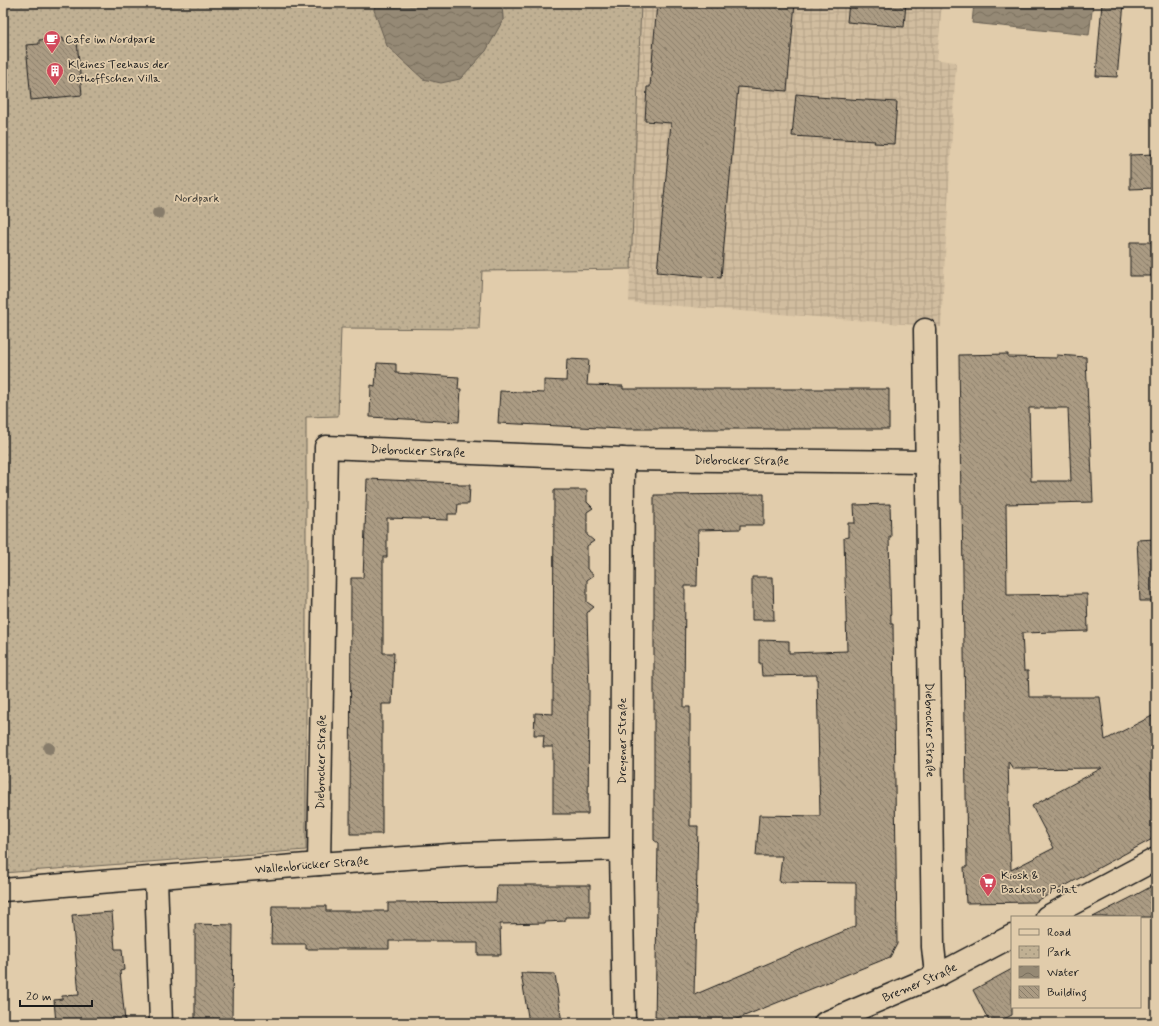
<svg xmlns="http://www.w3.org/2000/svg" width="1159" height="1026" font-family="Mynerve,sans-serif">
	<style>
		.industrial { fill: url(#industrial-grid) }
		.park { fill: url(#park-dots); stroke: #6e6658 }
		.water { fill: url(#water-waves); stroke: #655d51 }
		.building { fill: url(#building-back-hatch); stroke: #1c1c1c; fill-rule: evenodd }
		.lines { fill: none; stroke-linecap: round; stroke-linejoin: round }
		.street-casing { stroke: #1c1c1c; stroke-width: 25 }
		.street { stroke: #e1ccab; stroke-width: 22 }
		.tree { fill: #877c6a }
		.labels { text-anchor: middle; stroke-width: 3.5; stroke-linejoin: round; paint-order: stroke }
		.poi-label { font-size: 12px; fill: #1c1c1c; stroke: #e1ccab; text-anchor: start }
		.park-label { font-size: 12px; fill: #3d3a34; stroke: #e1ccab }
		.street-label { font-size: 12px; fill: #1c1c1c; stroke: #e1ccab }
	</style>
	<defs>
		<pattern id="industrial-grid" width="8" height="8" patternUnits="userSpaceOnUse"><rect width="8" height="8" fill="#d1bd9f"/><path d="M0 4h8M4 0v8" fill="none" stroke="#b3a288"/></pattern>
		<pattern id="park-dots" width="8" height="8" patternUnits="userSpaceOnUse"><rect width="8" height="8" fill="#c0b093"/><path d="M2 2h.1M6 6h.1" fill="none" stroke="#a4977e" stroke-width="1.8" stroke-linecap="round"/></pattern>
		<pattern id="water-waves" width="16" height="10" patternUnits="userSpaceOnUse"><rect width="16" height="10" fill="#958974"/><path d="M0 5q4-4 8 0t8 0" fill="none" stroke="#796f5e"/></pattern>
		<pattern id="building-back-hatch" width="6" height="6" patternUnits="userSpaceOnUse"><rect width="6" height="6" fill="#ab9b83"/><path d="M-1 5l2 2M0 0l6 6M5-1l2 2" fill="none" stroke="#8a7e6a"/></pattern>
	</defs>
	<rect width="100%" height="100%" fill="#e1ccab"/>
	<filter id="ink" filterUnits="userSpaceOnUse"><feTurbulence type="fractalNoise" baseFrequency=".025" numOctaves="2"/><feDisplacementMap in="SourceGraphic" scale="8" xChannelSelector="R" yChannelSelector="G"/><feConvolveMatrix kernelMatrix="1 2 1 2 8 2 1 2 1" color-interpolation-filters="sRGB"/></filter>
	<g filter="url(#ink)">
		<!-- industrial -->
		<path class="industrial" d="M641,3h301l-5,57 19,2 -15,265 -312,-25z"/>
		<!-- park -->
		<path class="park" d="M3,3h373l-2,7 129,10 -1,-17h139l-10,266 -149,2 -3,58 -138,-1 -3,88 -32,1v433l-303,23z"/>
		<!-- water -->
		<path class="water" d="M376,3h126l1,17 -17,31 -26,28 -19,4 -18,-4 -36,-33 -13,-36z
			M974,3h119l-4,32 -117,-12z"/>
		<!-- building -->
		<path class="building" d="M657,3h138l-8,88 -49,-4 -17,191 -64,-6 14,-149 -26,-2 2,-34h3z
			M849,3h57l-2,24 -57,-5z
			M1102,3h22l-7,74 -21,-1z
			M63,38l1,4 13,-1 5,54 -51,5 -5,-55 13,-1v-4z
			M796,94l22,2 -1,1 80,5 -3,42 -20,-1 1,-2 -83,-5z
			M1156,154v34l-26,1v-34z
			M1130,242h26v34h-26z
			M1008,354v3l49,1v-3l29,2 2,51h1l4,94 -87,2 1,91 80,-1 1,37 -66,2 2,38h4l1,26h71l5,43 51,-26v123l-121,65 -69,1 -2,-36h3l-5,-364 -1,1 -2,-149zM1029,408h39l3,73h-40zM1008,761l5,8 89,-1 -70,38 22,42 -43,22z
			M567,359l22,1 -2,25 36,1v3h266v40h-268l-123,-6 2,-32 44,2v-13l22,1z
			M377,363l19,1v9l63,4 -1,12h3l-2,33 -89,-5 1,-32 4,1z
			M367,479l91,4v2h12l-1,19h-11l-1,10h-9v6l-61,-2v39h-4v96h11l-2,51h-10v130h-32l1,-256h12z
			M554,490h33v12l6,6 -6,4v23l7,6 -7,5v23l7,6 -7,5v22l7,5 -7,6 2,78 -1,123h-35v-67h-10l1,-12h-10l1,-22 18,1z
			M764,494v31h-23v4l-43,1 -1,56h-12l-1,121h6v119h8l-4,169 162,-69v-43l-77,-1 3,-26h-26l3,-41 61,1 -3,-141 -55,1 -1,-13h-2v-23l30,1v12l58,-2 -3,-113 4,-1v-14h7l-1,-18 36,-1 1,33h-2l2,87h2l4,320 -7,13 -163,66h-72l3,-180 -4,-3v-345z
			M1156,539v62h-16l-3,-61z
			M752,577h21l1,43h-22z
			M1156,884v33h-63l39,-20z
			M497,885h93v32h-25v4l-20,1v1l-45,1 1,31h-23v-12h-26v-2h-63v8h-83v-5h-35l1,-38h54v5h62v-8l108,-1z
			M112,912l3,37h7l2,21 -4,1 5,50 -69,2 -2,-23 8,-1v-3l17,-1 -7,-80z
			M195,924l38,1 -1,94h-37z
			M1012,969v46l-16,8h-6l-17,-33z
			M521,973l34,1 7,49h-33z"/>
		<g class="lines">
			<defs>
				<g id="street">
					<path id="s1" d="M925,330l8,617 2,18 5,9"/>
					<path d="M623,459l-2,390 3,174"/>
					<path id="s2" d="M319,864l7,-417 297,12 304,3"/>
					<path d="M156,878l5,145"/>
					<path id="s3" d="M3,890l316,-26 145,-10 157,-5"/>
					<path d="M1047,917l109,-58"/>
					<path id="s4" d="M825,1023l115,-49 72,-38"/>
				</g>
			</defs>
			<!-- street casing -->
			<use href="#street" class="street-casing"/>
			<!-- street -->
			<use href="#street" class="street"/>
		</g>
		<!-- trees -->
		<g class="tree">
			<circle cx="158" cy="213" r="6"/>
			<circle cx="49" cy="748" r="6"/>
		</g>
	</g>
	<!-- icons -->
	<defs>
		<symbol id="cafe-pin" viewBox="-11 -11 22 30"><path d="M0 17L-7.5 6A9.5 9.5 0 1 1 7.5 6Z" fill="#d1495b" stroke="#e1ccab"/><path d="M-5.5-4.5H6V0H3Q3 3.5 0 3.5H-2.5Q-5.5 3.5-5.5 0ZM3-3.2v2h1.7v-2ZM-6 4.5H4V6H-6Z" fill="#fff"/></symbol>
		<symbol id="building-pin" viewBox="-11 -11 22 30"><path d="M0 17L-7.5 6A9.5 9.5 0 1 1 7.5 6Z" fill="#d1495b" stroke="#e1ccab"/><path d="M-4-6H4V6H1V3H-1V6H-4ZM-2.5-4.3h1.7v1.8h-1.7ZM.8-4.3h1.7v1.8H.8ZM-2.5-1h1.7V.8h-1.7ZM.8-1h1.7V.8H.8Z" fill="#fff"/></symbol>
		<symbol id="supermarket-pin" viewBox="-11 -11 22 30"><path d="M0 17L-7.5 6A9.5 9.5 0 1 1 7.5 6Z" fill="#d1495b" stroke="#e1ccab"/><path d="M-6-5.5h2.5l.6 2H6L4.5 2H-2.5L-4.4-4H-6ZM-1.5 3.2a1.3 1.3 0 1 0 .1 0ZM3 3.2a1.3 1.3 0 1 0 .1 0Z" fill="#fff"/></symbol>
	</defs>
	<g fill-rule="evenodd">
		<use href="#cafe-pin" x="42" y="29" width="20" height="27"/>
		<use href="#building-pin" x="45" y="61" width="20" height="27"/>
		<use href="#supermarket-pin" x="978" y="872" width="20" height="27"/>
	</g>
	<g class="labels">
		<!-- poi labels -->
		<g class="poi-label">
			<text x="65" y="43">Cafe im Nordpark</text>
			<text x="68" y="68">Kleines Teehaus der<tspan x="68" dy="14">Osthoffschen Villa</tspan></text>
			<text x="1001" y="879">Kiosk &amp;<tspan x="1001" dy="14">Backshop Polat</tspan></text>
		</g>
		<!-- park labels -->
		<g class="park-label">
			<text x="197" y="202">Nordpark</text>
		</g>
		<!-- street labels -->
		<g class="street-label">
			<text dy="4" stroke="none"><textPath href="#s2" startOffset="509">Diebrocker Straße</textPath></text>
			<text dy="4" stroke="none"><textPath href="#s2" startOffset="833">Diebrocker Straße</textPath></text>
			<text dy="4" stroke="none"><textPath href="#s1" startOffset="400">Diebrocker Straße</textPath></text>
			<text transform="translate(622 741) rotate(-90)" y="4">Dreyener Straße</text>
			<text dy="4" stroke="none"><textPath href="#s2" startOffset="102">Diebrocker Straße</textPath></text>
			<text dy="4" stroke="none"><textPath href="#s3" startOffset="310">Wallenbrücker Straße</textPath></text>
			<text dy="4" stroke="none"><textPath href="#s4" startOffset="103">Bremer Straße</textPath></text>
		</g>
	</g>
	<!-- margin -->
	<rect width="1159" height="1026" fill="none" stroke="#e1ccab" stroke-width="16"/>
	<rect x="8" y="8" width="1143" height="1010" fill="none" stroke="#1c1c1c" stroke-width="1.5" filter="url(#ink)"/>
	<!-- legend -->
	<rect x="1011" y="916" width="130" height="92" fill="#e1ccab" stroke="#928672"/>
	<rect x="1019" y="929" width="20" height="6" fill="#e1ccab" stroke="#928672"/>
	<text x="1047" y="936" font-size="12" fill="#1c1c1c">Road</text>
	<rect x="1019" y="946" width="20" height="12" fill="url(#park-dots)" stroke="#928672"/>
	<text x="1047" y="956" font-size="12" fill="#1c1c1c">Park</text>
	<rect x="1019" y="966" width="20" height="12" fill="url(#water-waves)" stroke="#928672"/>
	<text x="1047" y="976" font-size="12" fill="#1c1c1c">Water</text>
	<rect x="1019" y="986" width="20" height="12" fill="url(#building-back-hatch)" stroke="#928672"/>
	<text x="1047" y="996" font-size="12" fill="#1c1c1c">Building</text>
	<!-- scale -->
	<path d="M20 1000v6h72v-6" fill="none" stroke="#1c1c1c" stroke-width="2"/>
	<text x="26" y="1000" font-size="12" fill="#1c1c1c" stroke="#e1ccab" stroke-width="3" paint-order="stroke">20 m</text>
</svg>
